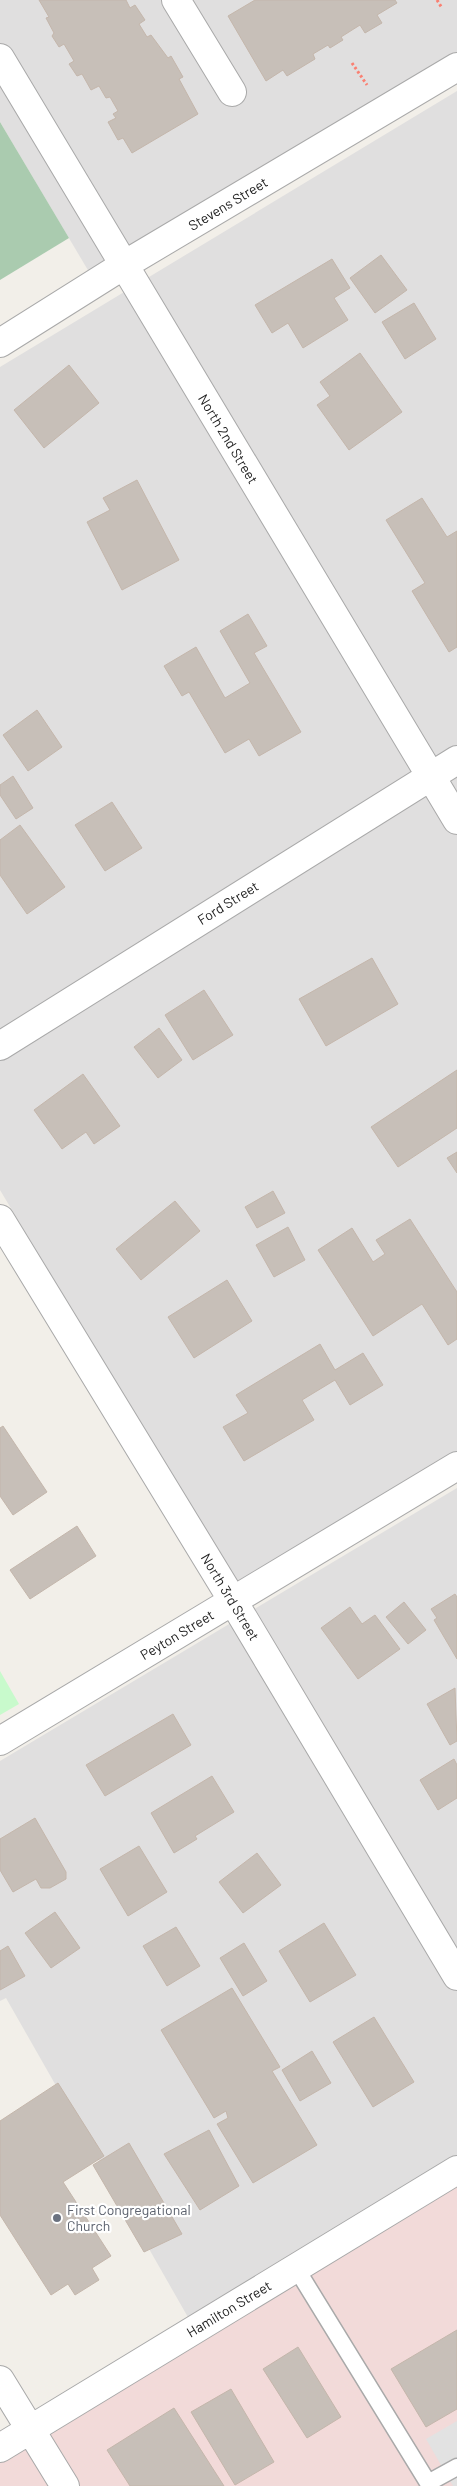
<svg xmlns="http://www.w3.org/2000/svg" width="457" height="2486" font-family="Barlow,sans-serif">
	<style>
		.residential { fill: #e0dfdf }
		.commercial { fill: #f2dad9 }
		.cemetery { fill: #aacbaf }
		.park { fill: #c8facc }
		.parking { fill: #e2e2e2 }
		.building { fill: #c7bfb8; stroke: #c4b6ab }
		.lines { fill: none; stroke-linecap: round; stroke-linejoin: round }
		.service-casing { stroke: #a9a9a9; stroke-width: 19 }
		.minor-casing { stroke: #a9a9a9; stroke-width: 30 }
		.path { stroke: #fa8072; stroke-width: 3; stroke-dasharray: 2.5 2.5; stroke-linecap: butt }
		.service { stroke: #fff; stroke-width: 16 }
		.minor { stroke: #fff; stroke-width: 28 }
		.worship-dot { fill: #6b7280; stroke: #fff; stroke-width: 2 }
		.labels { text-anchor: middle; stroke-width: 4.5; stroke-linejoin: round; paint-order: stroke }
		.street-label { font-size: 14px; fill: #222; stroke: #fff }
		.worship-label { font-size: 14px; fill: #5b616d; stroke: #fff; text-anchor: start }
	</style>
	<rect width="100%" height="100%" fill="#f2efe9"/>
	<!-- residential -->
	<path class="residential" d="M0,0h457v63l-362,219 -95,-160z
		M457,91v1369l-217,131 -240,-401v-823z
		M457,1488v669l-268,162 -183,-321 -6,3v-240z"/>
	<!-- commercial -->
	<path class="commercial" d="M457,2184v302h-457v-31z"/>
	<!-- cemetery -->
	<path class="cemetery" d="M0,122l69,116 -69,42z"/>
	<!-- park -->
	<path class="park" d="M0,1671l19,33 -19,11z"/>
	<!-- parking -->
	<path class="parking" d="M457,2421v65h-4l-27,-47z"/>
	<!-- building -->
	<path class="building" d="M39,0h87l4,8 5,-3 10,15 -6,4 8,13 4,-2 17,23 3,-2 12,21 -4,2 19,35 -66,39 -9,-15 -5,2 -10,-18 8,-4 -3,-4 5,-3 -8,-14 -4,1 -7,-12 -8,4 -9,-16 -5,2 -8,-12 5,-3 -10,-17 -5,3 -7,-11 2,-3 -8,-15 3,-1z
		M255,0h140l2,3 -20,12 5,8 -12,7 -5,3 -5,-8 -19,12 2,3 -13,8 -2,-3 -15,9 2,5 -28,17 -4,-6 -17,11 -38,-65z
		M381,255l26,35 -32,23 -25,-35z
		M332,259l18,29 -16,10 14,22 -45,28 -15,-25 -16,10 -17,-28z
		M414,303l22,36 -31,20 -23,-37z
		M360,353l42,59 -53,38 -32,-45 13,-9 -10,-14z
		M69,365l30,38 -55,45 -30,-38z
		M137,480l42,80 -57,30 -35,-68 23,-12 -7,-12z
		M422,498l25,39 10,-6v116l-8,5 -37,-61 13,-8 -39,-63z
		M248,614l19,32 -13,7 47,79 -42,24 -10,-17 -24,14 -36,-61 -7,4 -18,-30 32,-19 29,51 25,-15 -30,-52z
		M37,710l25,37 -34,24 -25,-36z
		M13,776l20,32 -17,11 -16,-24v-10z
		M112,802l30,46 -37,23 -30,-46z
		M20,825l45,62 -38,27 -27,-39v-35z
		M372,958l26,46 -72,42 -27,-47z
		M204,990l29,45 -40,25 -28,-45z
		M159,1028l23,32 -24,18 -24,-31z
		M457,1070v58l-59,39 -27,-40z
		M83,1074l37,52 -26,18 -8,-12 -24,17 -28,-39z
		M457,1152v21l-10,-15z
		M273,1191l12,22 -28,15 -12,-21z
		M175,1201l25,30 -59,49 -25,-31z
		M410,1219l47,73v47l-9,6 -26,-41 -49,32 -55,-86 34,-22 21,34 12,-8 -9,-14z
		M288,1227l17,33 -31,17 -18,-32z
		M227,1280l25,41 -58,37 -26,-41z
		M320,1344l15,26 28,-17 20,32 -33,20 -15,-25 -33,20 12,20 -70,41 -21,-34 25,-14 -12,-18z
		M3,1426l44,66 -34,23 -13,-19v-68z
		M77,1526l19,30 -66,43 -20,-29z
		M455,1594l2,3v62l-23,-39 3,-2 -6,-9z
		M404,1602l22,28 -18,14 -22,-27z
		M350,1607l12,17 13,-9 25,34 -42,30 -37,-51z
		M455,1688l2,53 -7,4 -23,-41z
		M173,1714l18,31 -86,51 -19,-31z
		M454,1759l3,6v33l-19,12 -18,-30z
		M212,1776l22,36 -39,24 2,3 -23,14 -23,-40z
		M35,1818l31,54v7l-16,9h-9l-5,-9 -23,13 -13,-22v-31z
		M139,1846l28,46 -39,24 -28,-47z
		M257,1853l24,32 -38,28 -24,-31z
		M55,1912l25,36 -29,20 -26,-35z
		M324,1923l32,52 -46,27 -31,-51z
		M176,1927l24,39 -33,20 -24,-40z
		M244,1943l23,38 -24,15 -23,-38z
		M8,1946l17,30 -25,14v-39z
		M232,1988l48,79 -8,4 45,74 -64,38 -36,-59 11,-6 -2,-7 -12,7 -53,-88z
		M374,2017l40,65 -41,25 -40,-65z
		M312,2051l19,32 -31,18 -18,-31z
		M58,2083l46,73 -41,26 48,74 -19,12 7,12 -24,15 -7,-11 -17,11 -51,-80v-94z
		M209,2130l30,56 -39,24 -36,-56z
		M129,2143l53,91 -38,18 -51,-87z
		M457,2330v79l-31,18 -35,-58z
		M298,2347l43,70 -34,21 -44,-69z
		M231,2389l43,73 -39,23 -44,-73z
		M174,2408l50,78h-94l-23,-36z"/>
	<g class="lines">
		<defs>
			<path id="service" d="M296,2268l134,218
				M428,2483l29,-16"/>
			<path id="minor" d="M176,0l56,92
				M0,58l457,762
				M0,343l124,-78 333,-198
				M0,1046l457,-286
				M0,1219l233,382 224,375
				M0,1741l457,-275
				M0,2380l65,106
				M0,2448l457,-278"/>
		</defs>
		<!-- service casing -->
		<use href="#service" class="service-casing"/>
		<!-- minor casing -->
		<use href="#minor" class="minor-casing"/>
		<!-- path -->
		<path class="path" d="M437,0l5,8
			M352,63l15,22"/>
		<!-- service -->
		<use href="#service" class="service"/>
		<!-- minor -->
		<use href="#minor" class="minor"/>
	</g>
	<!-- markers -->
	<circle class="worship-dot" cx="57" cy="2218" r="5"/>
	<g class="labels">
		<!-- street labels -->
		<g class="street-label">
			<text transform="translate(228 204) rotate(-31)" y="5">Stevens Street</text>
			<text transform="translate(228 439) rotate(59)" y="5">North 2nd Street</text>
			<text transform="translate(228 903) rotate(-32)" y="5">Ford Street</text>
			<text transform="translate(230 1597) rotate(59)" y="5">North 3rd Street</text>
			<text transform="translate(177 1635) rotate(-31)" y="5">Peyton Street</text>
			<text transform="translate(229 2309) rotate(-31)" y="5">Hamilton Street</text>
		</g>
		<!-- worship labels -->
		<g class="worship-label">
			<text x="67" y="2215">First Congregational<tspan x="67" dy="16">Church</tspan></text>
		</g>
	</g>
</svg>
